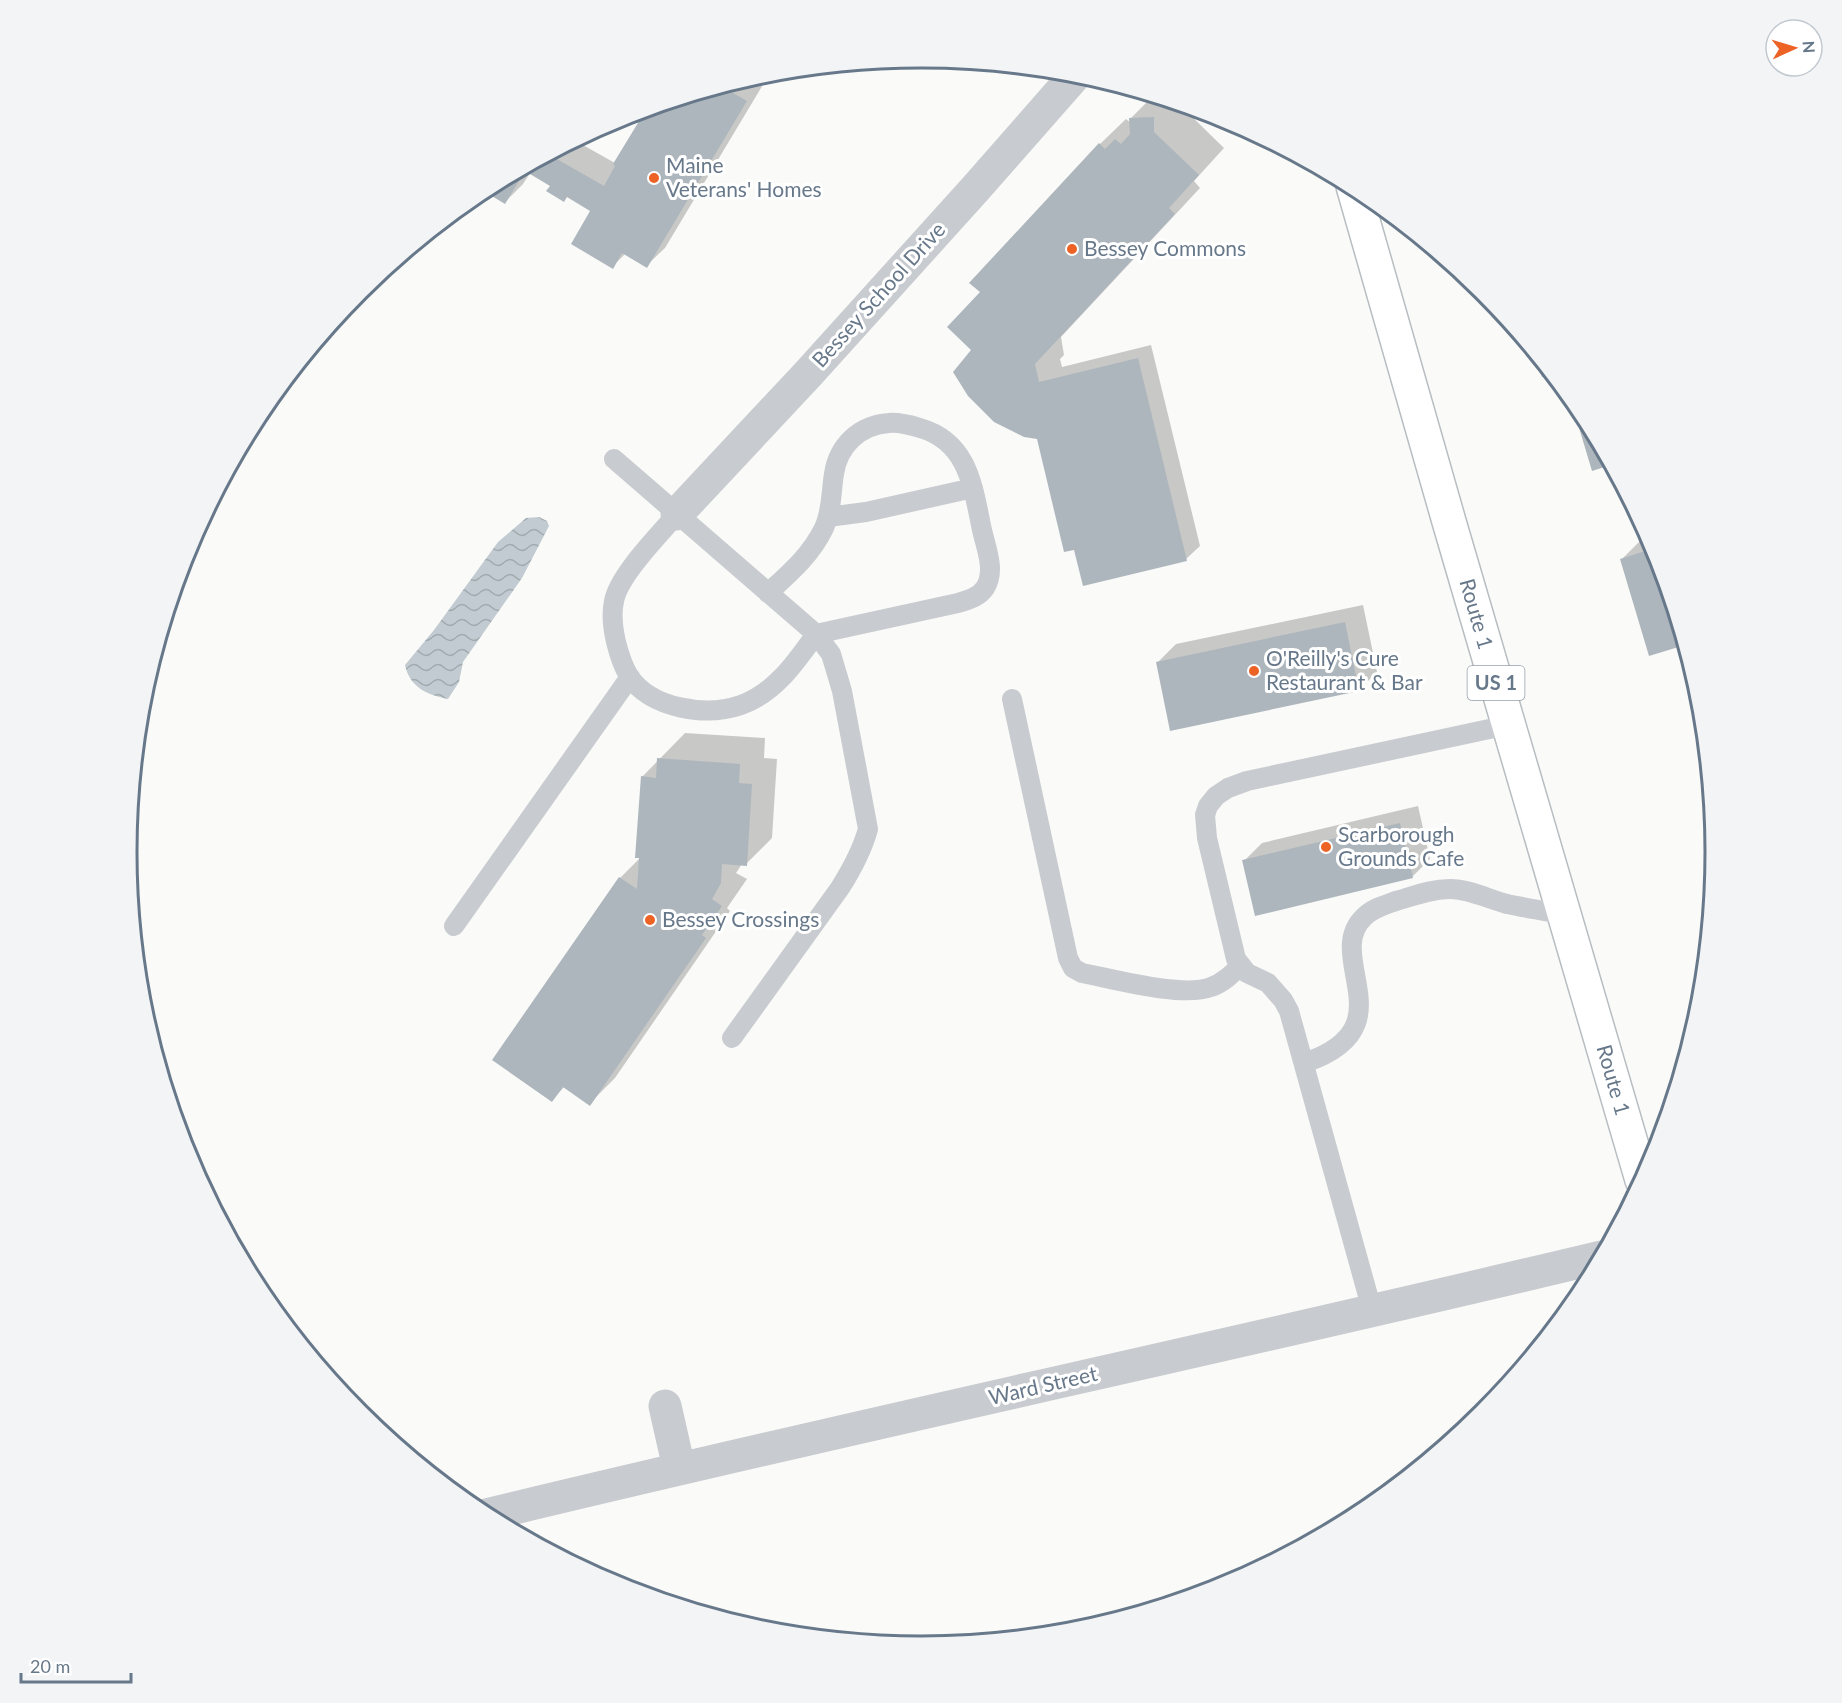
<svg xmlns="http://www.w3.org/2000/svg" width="1842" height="1703" font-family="Lato,sans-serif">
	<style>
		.water { fill: url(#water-waves) }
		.shadow { fill: #0003 }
		.building { fill: #aeb6bd }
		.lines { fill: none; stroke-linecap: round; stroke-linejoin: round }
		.primary-casing { stroke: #b8bdc2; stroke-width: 36 }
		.service { stroke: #c8cbcf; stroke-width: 20 }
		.minor { stroke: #c8cbcf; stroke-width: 33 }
		.primary { stroke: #fff; stroke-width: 33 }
		.poi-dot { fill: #ed6225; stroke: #fff; stroke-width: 2 }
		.labels { text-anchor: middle; stroke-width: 6; stroke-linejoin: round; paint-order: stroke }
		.shield { fill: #fff; stroke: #95a0ad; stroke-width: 1.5 }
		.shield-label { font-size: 20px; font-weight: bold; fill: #67788a }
		.poi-label { font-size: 21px; fill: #67788a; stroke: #fff; text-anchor: start }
		.street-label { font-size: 21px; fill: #67788a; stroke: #fff }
		.rim { fill: none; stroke: #67788a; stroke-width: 3 }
	</style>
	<defs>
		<pattern id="water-waves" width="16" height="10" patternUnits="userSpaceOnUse" patternTransform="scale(1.5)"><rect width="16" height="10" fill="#c2cbd1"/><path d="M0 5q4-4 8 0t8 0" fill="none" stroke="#a1aaaf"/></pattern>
	</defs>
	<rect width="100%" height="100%" fill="#fafaf8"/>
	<!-- water -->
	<path class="water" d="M539,517l8,4 2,5 -27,52 -59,84 -4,20 -11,17c-20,-4 -38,-11 -43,-34l29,-35 64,-88 28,-24z"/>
	<!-- shadow -->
	<path class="shadow" d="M753,76l11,7 -99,165 -19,18 -20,-13 -14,14 -20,-57 -62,-37 -7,11 -18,18 -22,-13 91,-49 41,23 34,-55z
		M1153,96l26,8 45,44 -30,33 6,7 -139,149 3,18 -4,4 2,8 89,-22 49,201 -14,13 -111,-11 -37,-110 -65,-89 9,-57 118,-148 26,-25 5,4v-5z
		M1650,538l5,10 29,96 -62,-85 18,-18z
		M1363,605l14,67 -18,18 -201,-28 18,-18z
		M685,733l80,5 -1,20 13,1 -5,79 -26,26h-4l-6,9 11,6 -20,29 3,3 -115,167 -26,26 -24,-18 -13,14 68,-222 21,-21 1,-80z
		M1418,806l12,53 -18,18 -168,-16 18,-18z"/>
	<!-- building -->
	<path class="building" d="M721,86l26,15 -100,167 -25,-15 -9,16 -42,-25 19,-33 -23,-14 -3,5 -18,-11 4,-5 -25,-15 -20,33 -23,-14 66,-36 56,32 11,-20 -2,-2 34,-56z
		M1154,117v15l45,43 -30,33 6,6 -140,150 4,18 99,-24 49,203 -104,25 -9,-36 -10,2 -27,-113 -13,-2 -30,-15 -26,-26 -15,-24 18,-22 -24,-23 33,-35 -11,-9 130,-140 6,6 10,-10 6,5 9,-10 -1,-16z
		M1535,353l17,21 -10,3z
		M1571,401h3l8,9 29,55 -19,6z
		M1655,548l30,97 -36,11 -29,-97z
		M1345,622l14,69 -189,40 -14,-69z
		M657,758l83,6 -1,19 13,1 -5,82 -25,-2 -1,19 -9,16 10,7 -20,29 4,3 -116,168 -27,-19 -11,15 -60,-42 127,-183 18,12 2,-31h-4l6,-82 15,2z
		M1400,823l13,55 -158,38 -13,-56z"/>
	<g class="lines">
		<defs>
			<path id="primary" d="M1353,186l97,339 192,655"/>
		</defs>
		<!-- primary casing -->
		<use href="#primary" class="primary-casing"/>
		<!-- service -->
		<path class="service" d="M614,459l202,175 15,20 11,37 26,138c-6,22 -16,40 -28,59l-108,150
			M677,514c-18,21 -58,61 -63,87 -3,14 -1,28 2,41 3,12 6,23 13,34 22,33 77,41 112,29 34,-12 55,-43 75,-71l142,-31c10,-3 21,-6 27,-15 11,-17 1,-40 -3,-58 -9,-42 -13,-88 -62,-102 -10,-3 -21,-6 -31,-5 -30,2 -51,23 -55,51 -3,18 -2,37 -10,54 -13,27 -34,45 -56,65
			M828,517l38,-5 107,-24
			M1012,699l56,259 5,10 9,5c32,6 100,25 129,14 12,-4 21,-13 30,-22
			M454,926l176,-249
			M1304,1063c106,-35 18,-106 60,-146 9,-9 21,-12 32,-16 18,-5 35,-12 54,-12 19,0 38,10 57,15 19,4 39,7 58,11
			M1372,1310l-83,-299 -6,-11 -15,-17 -21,-10 -11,-14 -29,-121 -2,-23 3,-9 8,-10 12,-8 19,-7 261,-56"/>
		<!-- minor -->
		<path class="minor" d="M677,514l131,-140 168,-186 101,-115
			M665,1406l14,62
			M486,1515c370,-90 744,-169 1115,-258"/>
		<!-- primary -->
		<use href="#primary" class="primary"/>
	</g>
	<!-- markers -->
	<g class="poi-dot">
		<circle cx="654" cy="178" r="6"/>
		<circle cx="1072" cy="249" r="6"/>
		<circle cx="1254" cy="671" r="6"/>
		<circle cx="1326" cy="847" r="6"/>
		<circle cx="650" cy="920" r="6"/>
	</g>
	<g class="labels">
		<!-- shield labels -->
		<rect class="shield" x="1467.5" y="666" width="57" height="34" rx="4.5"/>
		<g class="shield-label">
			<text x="1496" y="690">US 1</text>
		</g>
		<!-- poi labels -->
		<g class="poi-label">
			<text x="666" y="173">Maine<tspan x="666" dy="24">Veterans' Homes</tspan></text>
			<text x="1084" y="256">Bessey Commons</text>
			<text x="1266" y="666">O'Reilly's Cure<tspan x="1266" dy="24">Restaurant &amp; Bar</tspan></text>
			<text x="1338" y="842">Scarborough<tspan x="1338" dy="24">Grounds Cafe</tspan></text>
			<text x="662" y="927">Bessey Crossings</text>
		</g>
		<!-- street labels -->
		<g class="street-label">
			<text transform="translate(879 295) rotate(-48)" y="7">Bessey School Drive</text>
			<text transform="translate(1476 614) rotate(74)" y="7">Route 1</text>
			<text transform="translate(1613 1080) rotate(74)" y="7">Route 1</text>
			<text transform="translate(1043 1386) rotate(-13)" y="7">Ward Street</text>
		</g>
	</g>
	<!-- crop -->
	<path d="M0 0H1842V1703H0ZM137 852a784 784 0 1 1 1568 0a784 784 0 1 1-1568 0Z" fill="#f3f4f6" fill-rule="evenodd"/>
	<path class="rim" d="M137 852a784 784 0 1 1 1568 0a784 784 0 1 1-1568 0Z"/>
	<!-- north arrow -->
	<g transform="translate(1794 48) rotate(86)"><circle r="28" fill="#ffffff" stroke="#c2c9d0" stroke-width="1.5"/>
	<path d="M0-4.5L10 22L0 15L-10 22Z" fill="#ed6225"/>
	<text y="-9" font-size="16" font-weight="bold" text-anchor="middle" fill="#67788a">N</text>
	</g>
	<!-- scale -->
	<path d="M21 1673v9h110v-9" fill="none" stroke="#67788a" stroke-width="3"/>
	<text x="30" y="1673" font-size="18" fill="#67788a" stroke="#ffffff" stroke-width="4.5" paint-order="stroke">20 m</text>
</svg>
